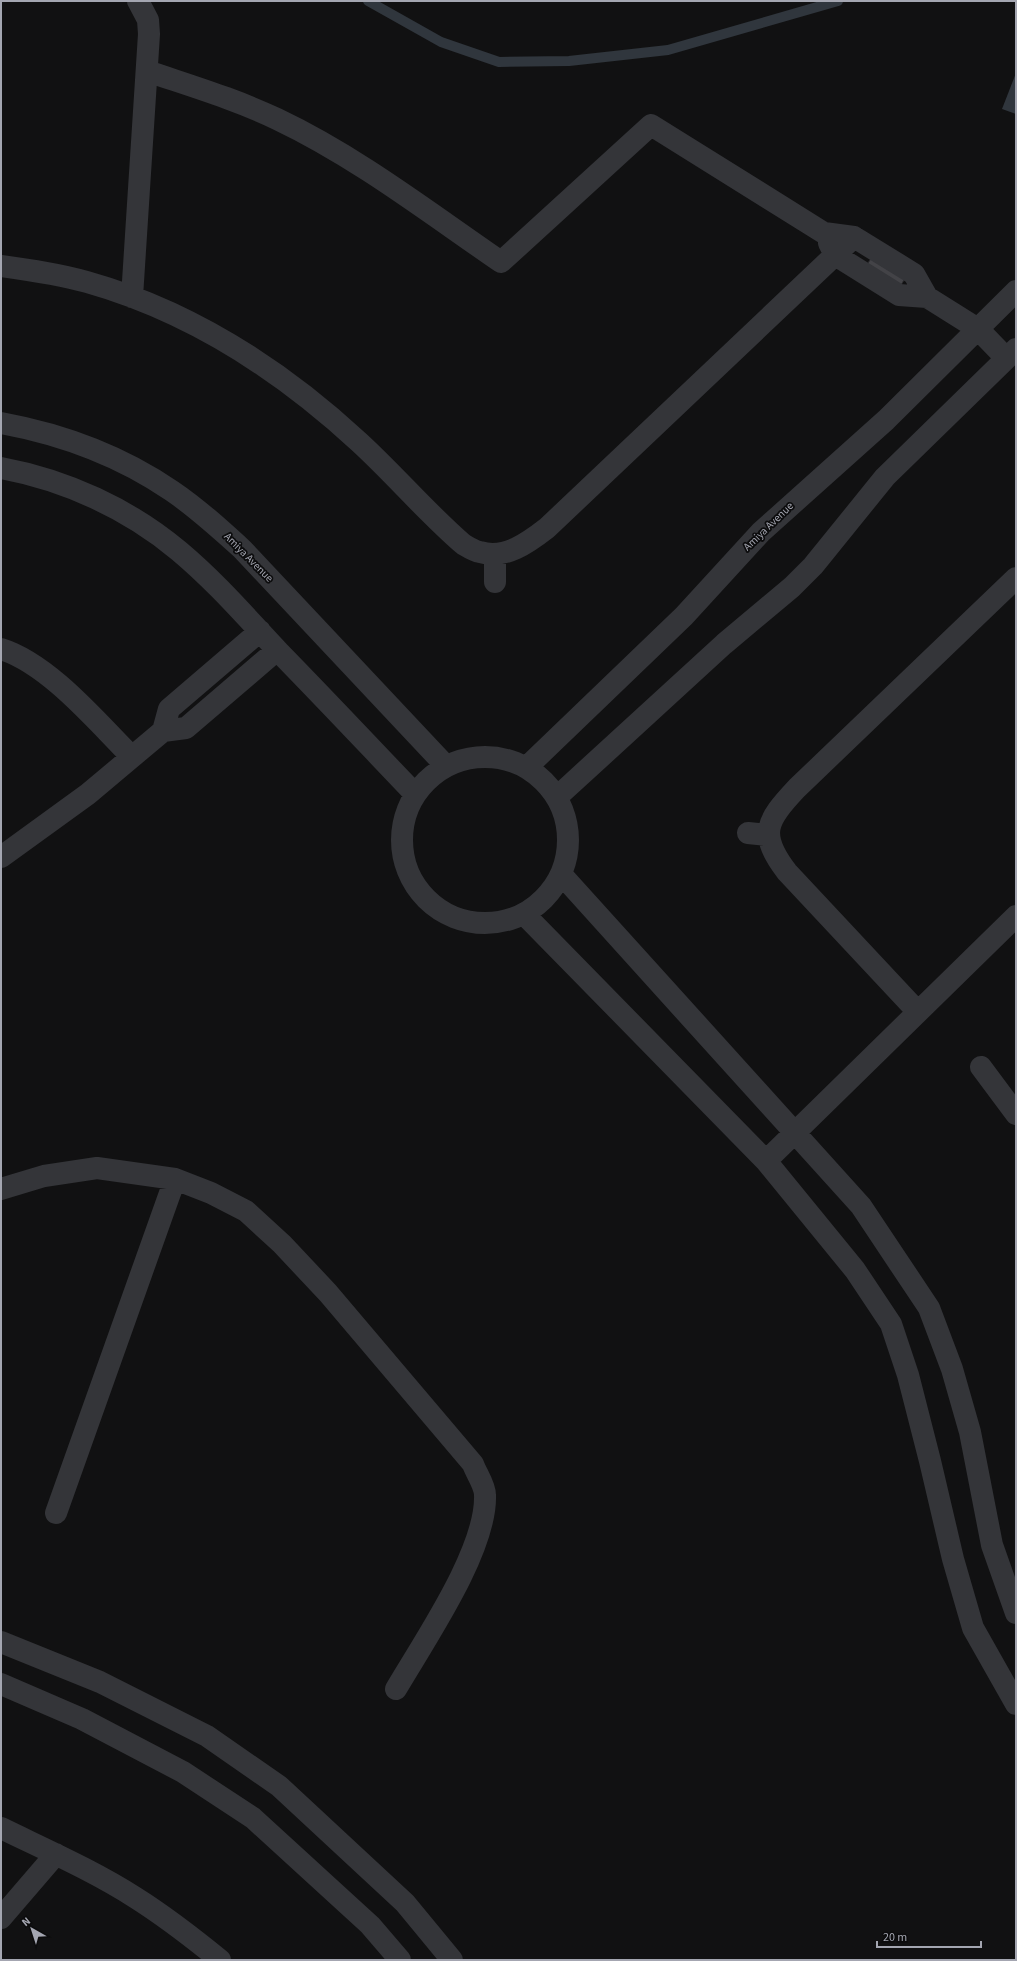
<svg xmlns="http://www.w3.org/2000/svg" width="1017" height="1961" font-family="'Source Sans 3',sans-serif">
	<style>
		.water { fill: #30363d }
		.lines { fill: none; stroke-linecap: round; stroke-linejoin: round }
		.stream { stroke: #30363d; stroke-width: 10 }
		.building { fill: #434347; stroke: #2b2b2e }
		.minor { stroke: #343539; stroke-width: 22 }
		.labels { text-anchor: middle; stroke-width: 3.5; stroke-linejoin: round; paint-order: stroke }
		.street-label { font-size: 11px; fill: #a4a6b1; stroke: #0c0c0d }
	</style>
	<rect width="100%" height="100%" fill="#111112"/>
	<!-- water -->
	<path class="water" d="M1016,73v41l-14,-5z"/>
	<g class="lines">
		<!-- stream -->
		<path class="stream" d="M368,1l73,41 58,20 70,-1 99,-11 170,-49"/>
	</g>
	<!-- building -->
	<path class="building" d="M874,254l33,21 -9,15 -34,-21z"/>
	<g class="lines">
		<!-- minor -->
		<path class="minor" d="M147,71c44,15 88,28 130,48 80,38 151,93 224,143l150,-137 173,108 30,4 60,37 13,23
			M829,243l6,12 64,40 28,2 51,32 28,29
			M1,266c29,4 58,8 86,16 103,29 194,88 272,160 36,33 67,70 104,102 5,3 11,7 17,8 25,8 49,-10 67,-24l307,-291
			M132,297l17,-263 -1,-14 -10,-19
			M1,423c60,11 120,33 171,68 25,17 47,37 70,58l204,217
			M1,468c65,12 128,41 178,83 37,31 68,67 100,101 46,47 91,95 136,142
			M495,582v-28
			M1,649c48,15 96,73 131,108
			M163,731l6,-22 91,-78
			M402 840a83 83 0 1 1 166 0a83 83 0 1 1-166 0Z
			M527,767l157,-151 77,-84 125,-112 130,-129
			M557,797l167,-153 68,-57 21,-21 72,-89 131,-128
			M748,833l20,2
			M1,857l87,-63 75,-63 23,-3 91,-78
			M561,874l300,332 68,102 23,61 18,63 22,113 24,68
			M524,914l242,247 89,109 36,54 17,51 22,86 23,98 20,69 43,76
			M918,1012l-131,-140c-29,-38 -21,-51 10,-84l219,-210
			M981,1067l35,47
			M766,1161l250,-245
			M1,1189l43,-13 53,-8 78,11 36,14 35,18 36,33 46,49 145,171c3,9 12,21 12,31 2,55 -61,146 -89,194
			M56,1513l119,-334
			M1,1642l99,40 107,54 72,50 126,117 47,57
			M1,1684l81,35 101,53 70,46 117,107 30,35
			M1,1828c45,22 93,43 135,70 30,19 57,40 84,62
			M1,1918l55,-64"/>
	</g>
	<g class="labels">
		<!-- street labels -->
		<g class="street-label">
			<text transform="translate(768 526) rotate(-44)" y="4">Amiya Avenue</text>
			<text transform="translate(249 557) rotate(45)" y="4">Amiya Avenue</text>
		</g>
	</g>
	<!-- border -->
	<rect width="1017" height="1961" fill="none" stroke="#a4a6b1" stroke-width="4"/>
	<!-- north arrow -->
	<g transform="translate(32 1929) rotate(321)" stroke="#0c0c0d" stroke-width="3" paint-order="stroke">
	<path d="M0-3L7 15L0 10L-7 15Z" fill="#a4a6b1"/>
	<text y="-6" font-size="11" font-weight="bold" text-anchor="middle" fill="#a4a6b1">N</text>
	</g>
	<!-- scale -->
	<path d="M877 1941v6h104v-6" fill="none" stroke="#a4a6b1" stroke-width="2"/>
	<text x="883" y="1941" font-size="12" fill="#a4a6b1" stroke="#0c0c0d" stroke-width="3" paint-order="stroke">20 m</text>
</svg>
